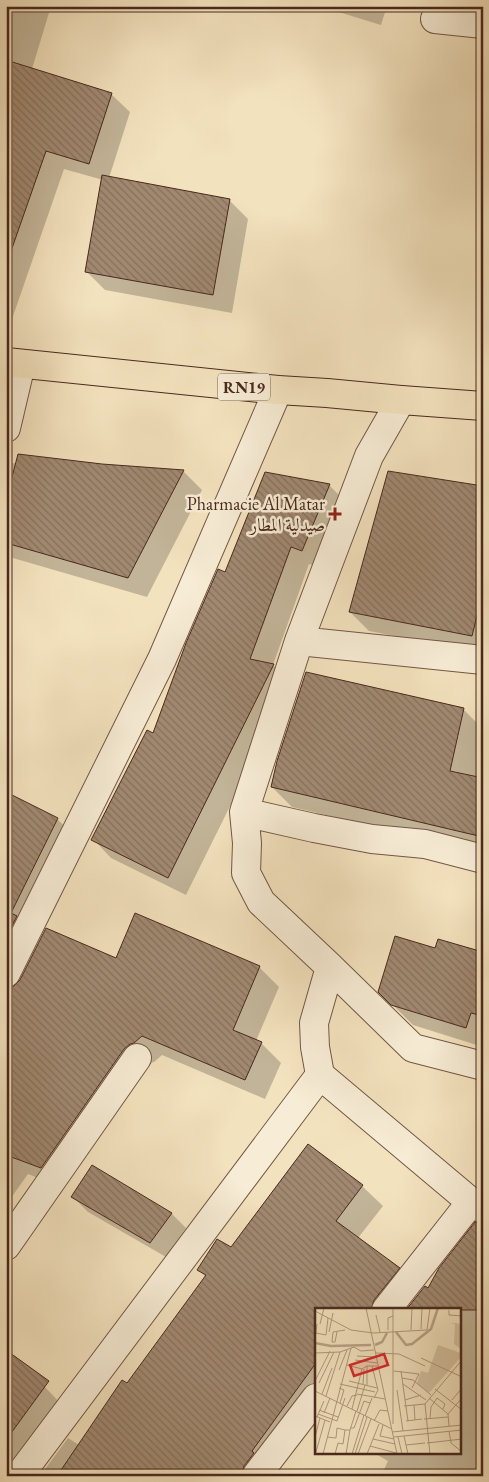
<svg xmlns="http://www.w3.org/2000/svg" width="489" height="1482" font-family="'EB Garamond',Amiri,serif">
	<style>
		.shadow { fill: #0003 }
		.building { fill: url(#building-back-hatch); stroke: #49291d }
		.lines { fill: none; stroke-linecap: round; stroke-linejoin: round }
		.minor-casing { stroke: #745745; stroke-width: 30 }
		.primary-casing { stroke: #49291d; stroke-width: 30 }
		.minor { stroke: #f7ecd5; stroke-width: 28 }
		.primary { stroke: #f3e2be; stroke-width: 28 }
		.poi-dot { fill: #8f2418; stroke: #f7ecd5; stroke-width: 2 }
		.labels { text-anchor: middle; stroke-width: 5; stroke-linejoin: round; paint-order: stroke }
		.shield { fill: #f7ecd5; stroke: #7d6454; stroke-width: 1 }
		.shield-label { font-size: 16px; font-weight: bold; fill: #49291d }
		.poi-label { font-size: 18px; fill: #49291d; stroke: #f7ecd5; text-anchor: end }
		.inset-river { fill: none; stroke: #b9a387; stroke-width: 2.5 }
		.inset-road { fill: none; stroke: #af987e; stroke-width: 1 }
		.view { fill: #d62828; fill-opacity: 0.15; stroke: #d62828; stroke-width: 2.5 }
		.inset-edge { fill: none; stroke: #49291d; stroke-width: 2.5 }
	</style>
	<defs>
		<pattern id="building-back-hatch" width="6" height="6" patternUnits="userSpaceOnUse" patternTransform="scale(1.25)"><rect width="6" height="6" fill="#a18971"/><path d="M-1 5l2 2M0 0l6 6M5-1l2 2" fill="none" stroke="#85705c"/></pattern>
	</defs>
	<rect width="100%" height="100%" fill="#f3e2be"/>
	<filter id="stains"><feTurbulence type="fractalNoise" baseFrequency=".004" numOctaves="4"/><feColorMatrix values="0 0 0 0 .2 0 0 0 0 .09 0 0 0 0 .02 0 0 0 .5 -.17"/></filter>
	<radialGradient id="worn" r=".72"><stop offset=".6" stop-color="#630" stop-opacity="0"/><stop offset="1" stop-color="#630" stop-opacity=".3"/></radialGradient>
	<!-- shadow -->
	<path class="shadow" d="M6,6h45l-19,63 79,25 19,18 -21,66 120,22 19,19 -16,94 -127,-23 -19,-19 17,-91 -39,-11 -53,153 -5,-1z
		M319,6h68l-6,19z
		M6,463l96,2 81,6 19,19 -55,107 -141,-41z
		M329,485l18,18 -26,65 -12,-4 -36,101 18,18 -105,212 -75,-37 -18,-19 61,-104 72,-161z
		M483,487v166l-114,-22 -19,-19z
		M306,673l158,37 19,19v6l-6,25 6,2v90l-191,-45 -20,-20z
		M6,794l51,25 20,19 -41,98 -25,53 105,-29 143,7 20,20 -23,54 5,2 20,20 -16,36 -103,-44 -8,7 -4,1 -7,5 -82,119 -33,-13 -22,31z
		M436,950l47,4v93l-70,-22 -34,-34z
		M92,1166l80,48 14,14 -20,29 -78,-45 -15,-15z
		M362,1186l21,20 -25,32 41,31 20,20 -17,21h-86v108l-44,58h-232l28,-38 11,7 48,-60 79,-108 -8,-7 34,-21z
		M483,1226v250h-102l7,-15 -14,-8h86v-143l-32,-20z
		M6,1361l39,26 17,18 -36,71 -20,-14z
		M281,1471l7,5h-11z"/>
	<!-- building -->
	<path class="building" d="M6,60l106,33 -23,71 -43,-13 -35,100 -5,-1z
		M102,175l128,24 -17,96 -128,-23z
		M18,454l84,10 82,6 -56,108 -122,-35v-43z
		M388,471l95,15v105l-11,45 -123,-24z
		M265,472l65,12 -28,67 -11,-4 -41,112 24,5 -106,214 -77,-38 56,-110 6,3 33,-90 32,-74 7,3z
		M306,672l158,36 -14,63 33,7v59l-212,-50 6,-26z
		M6,792l52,26 -47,95 6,3 -11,21z
		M135,913l125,53 -27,64 29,12 -17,38 -103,-44 -8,7 -4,1 -6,5 -83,119 -35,-13v-166l8,-3 6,-6 26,-52 70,30z
		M395,936l40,12 3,-9 45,13v64l-12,-3 -5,15 -75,-23 -13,-13z
		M308,1144l55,41 -27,36 64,47 -26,32 -3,10h-55v53l-64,88 2,2 -10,13 -3,10h-184l65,-96 5,3 79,-108 -9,-5 20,-31 14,8z
		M92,1165l80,48 -22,30 -79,-46z
		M475,1222l8,3v85h-77l19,-24 3,2 11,-20z
		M6,1350l43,31 -43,59z"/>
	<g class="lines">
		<defs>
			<path id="minor" d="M435,19l48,5
				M401,400l-32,56 -70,185 -55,171 3,31 -1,30 15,29 69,65 -16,56 1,24 5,28 151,127 12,7
				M6,428l15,-64
				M299,641l184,19
				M244,812l70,16 58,11 53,5 58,15
				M330,967l83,81 70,18
				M6,973l156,-314 116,-269
				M6,1246l131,-188
				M386,1310l85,-108
				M19,1476l301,-401
				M256,1476l60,-78"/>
			<path id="primary" d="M6,362l272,28 49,3 74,7 82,6"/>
		</defs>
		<!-- minor casing -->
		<use href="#minor" class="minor-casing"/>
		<!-- primary casing -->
		<use href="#primary" class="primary-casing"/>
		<!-- minor -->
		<use href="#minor" class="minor"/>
		<!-- primary -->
		<use href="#primary" class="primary"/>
	</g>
	<!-- markers -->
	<path class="poi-dot" d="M332.5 506.5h5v5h5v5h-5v5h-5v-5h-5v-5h5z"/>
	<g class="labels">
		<!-- shield labels -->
		<rect class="shield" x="218" y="373.5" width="52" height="27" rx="4"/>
		<g class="shield-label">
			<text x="244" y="393">RN19</text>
		</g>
		<!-- poi labels -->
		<g class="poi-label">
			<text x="325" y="510">Pharmacie Al Matar<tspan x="325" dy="21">صيدلية المطار</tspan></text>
		</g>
	</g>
	<!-- overview -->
	<g transform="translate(315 1308)">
		<rect width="146" height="146" fill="#f3e2be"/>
		<path d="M135,15h7l4,2v24l-7,-5 1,-20zM123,37l23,8v4l-32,36 -12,-10 4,-12 7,2z" fill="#d6c3a3"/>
		<path class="inset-river" d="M81,24l10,13 6,-1 19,-15 7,-21M0,35l16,3 40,-1M60,37l7,-3 5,-9"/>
		<path class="inset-road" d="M51,0l31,146M134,2v5l13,1M0,3l36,19 22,3 54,-3 3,-22M61,7l4,17M5,16l4,-16M106,21l1,-21M73,22v-12l5,-2M96,22l1,-22M14,24l4,-19M22,24l-2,10h-3l1,-10 12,-2M1,25l10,2 2,-17M0,31l2,-15M0,45l25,-1 14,-5 7,4 13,-1M61,45l23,1 26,12M42,48l19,1M106,50l41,19M40,52l22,3M32,57l15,4M57,58l6,24 -4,8M24,62l8,-20M79,63l25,3 -7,14M86,63l7,50M87,70l11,2 18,15M0,73l15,-30M34,73l28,7M4,75l15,-31M25,76l35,8M48,76l1,-15M88,76l23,16M52,77v-19M24,80l5,2 -4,13M120,81l27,21M82,82l6,41M0,83l77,38M7,86l10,-26M42,86l28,5M11,88l14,-44M114,90l19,16M90,92l16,-5M137,92l10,-12M99,97l1,15M32,98l5,-10 5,-1M89,98l21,-2M37,101l10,-40 5,-3h11M4,102l19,7M42,103l8,-26M9,105l6,-15M3,106l19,7 8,-23M0,108l15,6M50,108l7,-18M2,109l7,-16M115,110l1,-11 6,-9 8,6 -2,5M109,111l24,-2M59,113l6,-11 8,1M91,113l16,-2M78,116v-116M68,117l-3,11 14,3M134,118l-1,-12 14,-16M35,120h4l10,-27 6,2M35,122l6,-19M134,123l2,12 11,9M77,124l70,-7M89,128l4,18M0,129l5,-19M12,129l9,1 1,-10 8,2M79,129l68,-7M83,129l4,17M58,131l22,5M112,135l35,-4M28,136l2,-14h5l-4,24M91,137l19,-2M55,138l26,7M1,144l9,-32M8,146l28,-106M20,146l3,-11 5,1M37,146l12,-39M40,146l12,-37M43,146l13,-35M52,146l12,-30M115,146l-5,-50 37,-44"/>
		<path class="view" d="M69,46l4,11 -34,11 -4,-11z"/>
		<rect width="146" height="146" class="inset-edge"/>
	</g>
	<!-- margin -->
	<rect width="489" height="1482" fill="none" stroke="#f3e2be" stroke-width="25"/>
	<rect x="8" y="8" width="474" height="1467" fill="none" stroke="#49291d" stroke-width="2.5"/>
	<rect x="12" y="12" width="464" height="1457" fill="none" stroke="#49291d"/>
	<rect width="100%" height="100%" filter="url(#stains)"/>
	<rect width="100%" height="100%" fill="url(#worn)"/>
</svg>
